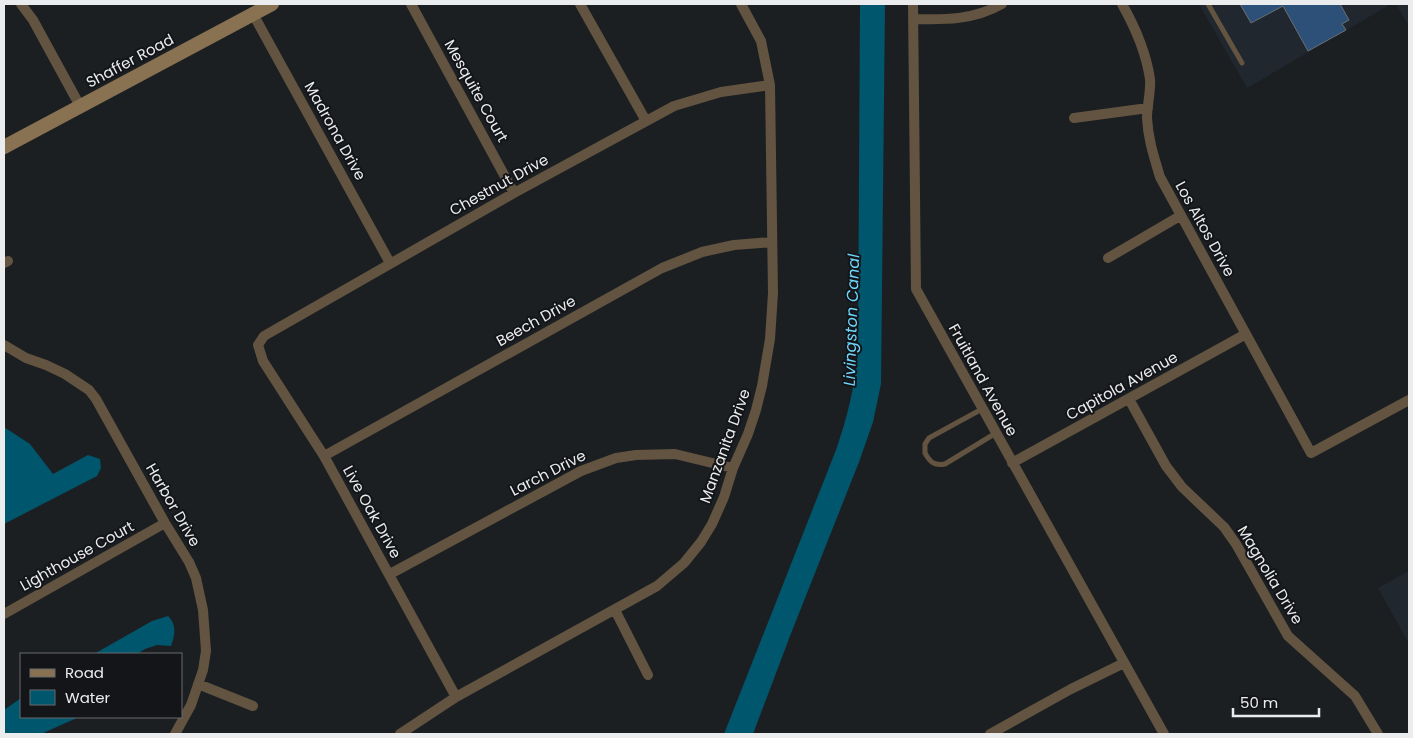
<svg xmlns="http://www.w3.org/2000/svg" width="1413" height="738" font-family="Poppins,sans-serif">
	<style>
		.built { fill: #21272f }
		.water { fill: #00566d }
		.building { fill: #2d5079; stroke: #6b6f73 }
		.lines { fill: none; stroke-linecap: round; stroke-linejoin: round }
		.service { stroke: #625440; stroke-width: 5 }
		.minor { stroke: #625440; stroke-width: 10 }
		.secondary { stroke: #887252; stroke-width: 14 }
		.labels { text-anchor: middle; stroke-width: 4; stroke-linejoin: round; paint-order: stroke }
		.street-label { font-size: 15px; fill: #eaecee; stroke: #131519 }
		.water-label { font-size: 16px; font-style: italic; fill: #6fd8fd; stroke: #131519 }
	</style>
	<rect width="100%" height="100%" fill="#1c1f22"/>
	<!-- built -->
	<path class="built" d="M1199,4h192l-144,84z
		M1396,4h13v22z
		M1409,571v73l-31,-56z"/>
	<!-- water -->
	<path class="water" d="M860,4h25l-4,380 -8,38 -14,40 -69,174 -37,98h-29l112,-284c12,-35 18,-61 22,-97z
		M4,427l26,17 23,30 35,-19 12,4 1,9 -4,8 -93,48z
		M168,616c9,9 7,19 3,30l-14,-1 -12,4 -8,5h-43l58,-33z
		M21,698v19h58l-38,17h-37v-24z"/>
	<!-- building -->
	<path class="building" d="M1240,4h100l9,16 -7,4 4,6 -38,21 -25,-45 -32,17z"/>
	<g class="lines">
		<!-- service -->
		<path class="service" d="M1208,4l34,59
			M982,409l-53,29 -4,6v9c5,9 9,13 20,11l51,-31"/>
		<!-- minor -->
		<path class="minor" d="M21,4l12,16 47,86
			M411,4l103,189
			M580,4l66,117
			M913,4l3,285 248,445
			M1122,4c13,23 24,48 28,75 1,13 -3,26 -3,39 1,21 7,39 13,59l151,276 98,-53
			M253,14l137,249
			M913,19c32,1 61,1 89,-15
			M1074,118l74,-10
			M1108,258l72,-42
			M4,263l4,-2
			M4,345l22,13 20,7 19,9 24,16 7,9 69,124 24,39 7,16 7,32 3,41 -3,19 -12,35 -16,29
			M1129,399l37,67 16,21 42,40 12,17 52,92 67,60 23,38
			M324,456l338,-188 40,-16 32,-7 38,-3
			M1012,463l234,-129
			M390,574l191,-103 35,-13 20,-3 39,-1 58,14
			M615,610l33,65
			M4,614l161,-91
			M198,684l55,22
			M456,697l-132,-241 -61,-95 -5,-16 6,-9 250,-143 160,-87 47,-14 49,-7
			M400,734l56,-37 201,-111 27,-23 17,-21 11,-18 12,-27 9,-29 15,-34 8,-24 6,-24 8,-47 3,-46 -3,-208 -9,-44 -20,-37
			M990,734l81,-45 53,-26"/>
		<!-- secondary -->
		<path class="secondary" d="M4,147l268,-143"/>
	</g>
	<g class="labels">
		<!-- street labels -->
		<g class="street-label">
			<text transform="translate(130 61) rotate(-28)" y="5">Shaffer Road</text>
			<text transform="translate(476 91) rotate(61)" y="5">Mesquite Court</text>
			<text transform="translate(335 131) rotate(61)" y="5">Madrona Drive</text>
			<text transform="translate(499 185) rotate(-29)" y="5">Chestnut Drive</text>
			<text transform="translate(1205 229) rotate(61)" y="5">Los Altos Drive</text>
			<text transform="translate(536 321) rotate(-29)" y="5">Beech Drive</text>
			<text transform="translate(983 380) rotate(61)" y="5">Fruitland Avenue</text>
			<text transform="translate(1122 386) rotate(-29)" y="5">Capitola Avenue</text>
			<text transform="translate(725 446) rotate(-70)" y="5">Manzanita Drive</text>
			<text transform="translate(548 473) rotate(-27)" y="5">Larch Drive</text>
			<text transform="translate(173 505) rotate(60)" y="5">Harbor Drive</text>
			<text transform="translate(372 512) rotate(61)" y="5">Live Oak Drive</text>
			<text transform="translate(77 556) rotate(-29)" y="5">Lighthouse Court</text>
			<text transform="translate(1270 575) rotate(59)" y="5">Magnolia Drive</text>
		</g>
		<!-- water labels -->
		<g class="water-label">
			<text transform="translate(851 320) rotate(-88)" y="6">Livingston Canal</text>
		</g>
	</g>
	<!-- border -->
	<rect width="1413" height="738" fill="none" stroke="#eaecee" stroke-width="10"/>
	<!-- legend -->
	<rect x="20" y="653" width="162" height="65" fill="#131519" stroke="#696b6e"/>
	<rect x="30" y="669" width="25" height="8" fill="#887252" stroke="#696b6e"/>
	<text x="65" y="678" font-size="15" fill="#eaecee">Road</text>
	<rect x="30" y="690" width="25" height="15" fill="#00566d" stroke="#696b6e"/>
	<text x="65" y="703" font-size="15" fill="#eaecee">Water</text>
	<!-- scale -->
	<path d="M1233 708v8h86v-8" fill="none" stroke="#eaecee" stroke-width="2.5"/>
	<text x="1240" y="708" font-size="15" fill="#eaecee" stroke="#131519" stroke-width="4" paint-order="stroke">50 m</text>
</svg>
